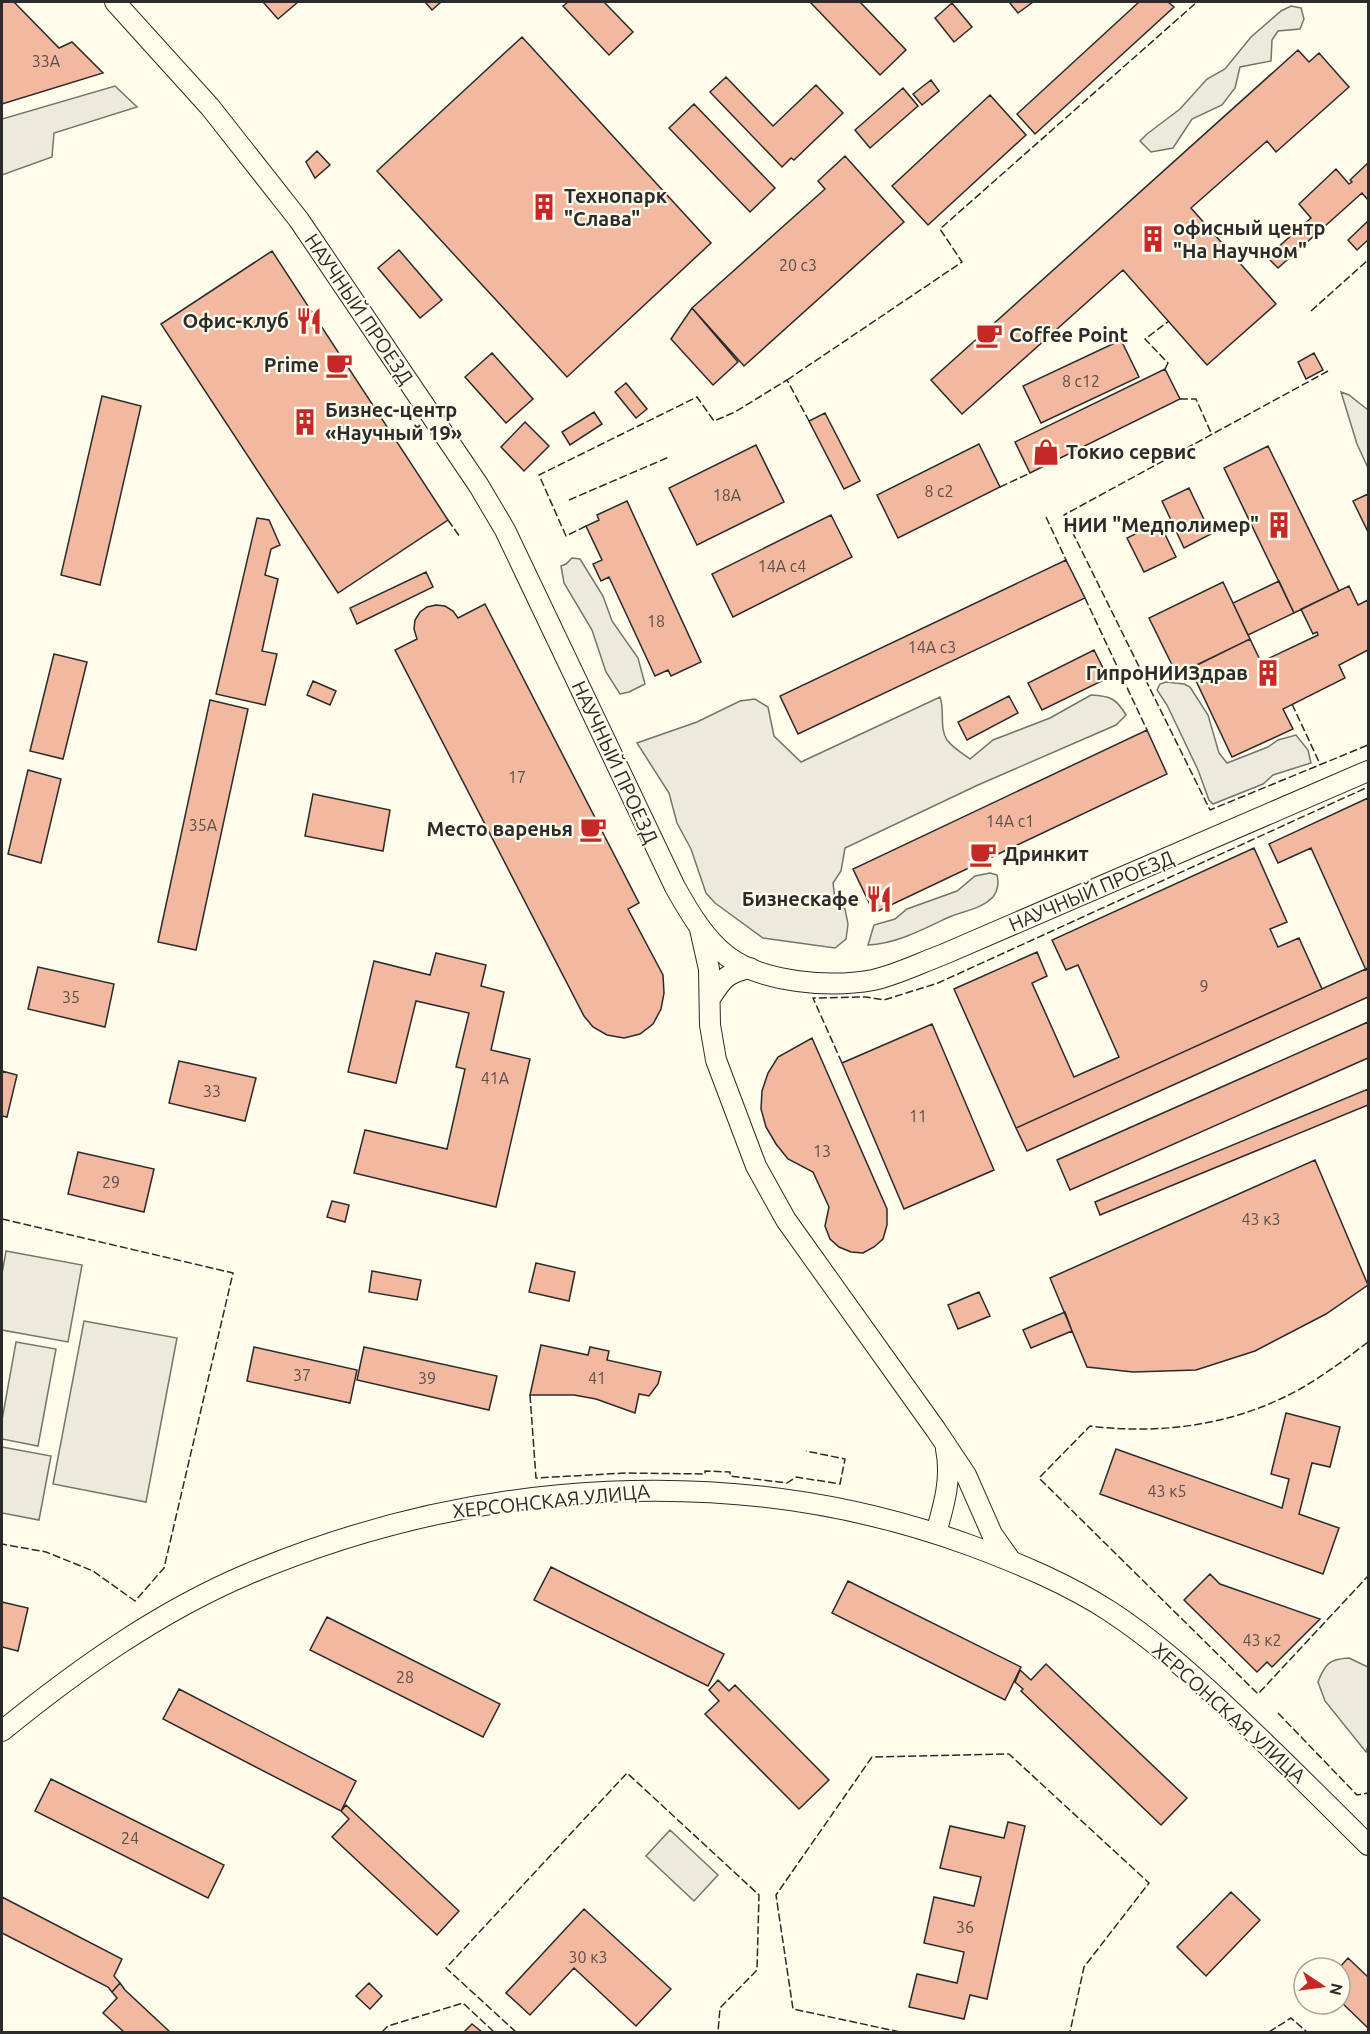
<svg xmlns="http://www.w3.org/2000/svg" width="1370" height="2034" font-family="Ubuntu,sans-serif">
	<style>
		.green { fill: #ecebdb; stroke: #74746e; stroke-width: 1.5 }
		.building { fill: #f2b8a0; stroke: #2b2b2b; stroke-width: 1.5 }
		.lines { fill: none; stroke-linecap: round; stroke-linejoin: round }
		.minor-casing { stroke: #2b2b2b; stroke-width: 22 }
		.minor { stroke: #fdfbea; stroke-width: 20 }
		.fence { stroke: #2b2b2b; stroke-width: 1.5; stroke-dasharray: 8 3; stroke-linecap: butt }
		.labels { text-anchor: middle; stroke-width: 4.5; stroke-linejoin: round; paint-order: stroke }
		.number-label { font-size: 16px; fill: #5d4e48 }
		.poi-label { font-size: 20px; font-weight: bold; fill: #2b2b2b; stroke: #fdfbea; text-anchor: start }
		.street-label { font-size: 20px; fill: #2b2b2b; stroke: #fdfbea }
	</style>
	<rect width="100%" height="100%" fill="#fdfbea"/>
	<!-- green -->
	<path class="green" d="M1291,6l10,2 3,11 -4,10 -22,2 -6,9 -1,21 -31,6 -5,21 -13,17 -30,14 -19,29 -22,4 -11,-11 7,-7 33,-25 27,-30 18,-10 26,-32 30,-26z
		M115,86l22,21 -83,26 -2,24 -50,18v-56z
		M1341,392l8,3 19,15v58l-11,-24z
		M572,558l8,1 23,37 9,25 26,37 7,26 -16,8 -9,2 -14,-22 -14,-42 -28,-47 -3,-17 5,-2z
		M1166,682l18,2 6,3 18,28 11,38 8,10 41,-16 10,-7 18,-5 12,15 3,13 -38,12 -10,9 -50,20 -4,-4 -11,-30 -31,-65 -10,-15 3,-6z
		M1091,695c19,1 25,3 35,20l-10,10 -138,60 -133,63 -4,23 -8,12 2,16 10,10 3,15 -2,15 -11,9 -72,-10 -48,-35 -9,-10 -15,-44 -14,-26 -8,-30 -32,-50 60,-21 43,-21 15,-2 13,8 6,29 27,26 139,-65c5,13 -1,31 7,43 5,7 16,14 23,19l23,-19 57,-22z
		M990,873l7,2c2,7 1,16 -4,22 -13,13 -31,14 -46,21 -25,12 -52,26 -79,27l6,-20 21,-6 12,-10 50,-18 18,-15z
		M6,1251l76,14 -14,77 -66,-12v-56z
		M84,1321l93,17 -31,164 -93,-18z
		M16,1342l40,7 -18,97 -36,-7v-19z
		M2,1447l49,9 -12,64 -37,-7z
		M1349,1658l19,9v79l-2,6 -41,-51 -7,-19c7,-18 11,-23 31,-24z
		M670,1830l48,45 -24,26 -48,-45z"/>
	<!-- building -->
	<path class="building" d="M2,2h12l45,46 13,-6 31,31 -101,31z
		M263,2h35l-20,17z
		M425,2h16l-9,8z
		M568,2h36l29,30 -24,23 -46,-49z
		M810,2h50l46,48 -26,25z
		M1009,2h24l-15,11z
		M1139,2h29l6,5 -139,127 -18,-20z
		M952,3l20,24 -18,15 -19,-24z
		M522,37l189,206 -144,134 -190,-206z
		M1298,50l11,12 10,-9 30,34 -73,65 -9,-11 -76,67 85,96 -69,61 -84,-95 -161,144 -31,-34z
		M726,77l47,49 43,-41 27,28 -49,47 -3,-2 -9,9 -72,-75z
		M931,80l8,11 -17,14 -9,-11z
		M903,88l15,18 -48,42 -15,-18z
		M990,95l36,40 -98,90 -36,-39z
		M694,104l81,84 -25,24 -81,-84z
		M317,151l13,14 -15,13 -9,-16z
		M845,156l59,66 -160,144 -52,-58 133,-119 -7,-8z
		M1368,163v37l-6,-7 -84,75 -11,-11 44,-39 -12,-14 37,-35 13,15 3,-2 -2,-2z
		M1368,221v19l-11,10 -9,-10z
		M399,250l43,50 -22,18 -42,-50z
		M272,251l176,269 -110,73 -177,-269z
		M692,308l46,54 -25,23 -42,-46z
		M1121,340l18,37 -98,46 -18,-37z
		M492,353l41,46 -27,24 -41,-46z
		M1314,353l9,17 -17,9 -8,-17z
		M1165,369l15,30 -150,74 -15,-31z
		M626,383l21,26 -11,9 -21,-26z
		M102,396l39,10 -41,179 -39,-10z
		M594,412l8,12 -32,21 -8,-13z
		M825,413l35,68 -16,8 -35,-68z
		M525,422l24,24 -25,25 -23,-24z
		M979,444l21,43 -102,51 -21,-43z
		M756,445l28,57 -87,43 -28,-57z
		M1268,446l71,145 -45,22 -70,-145z
		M1189,488l22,46 -27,14 -22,-47z
		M1368,494v38l-15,-31z
		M627,501l74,161 -30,14 -3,-6 -13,6 -46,-99 -8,4 -8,-17 9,-4 -16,-34 13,-6 -2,-5z
		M831,515l21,42 -119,60 -21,-43z
		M257,518l12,2 11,25 -9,4 -6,26 13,4 -16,72 15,3 -12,51 -49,-11z
		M1159,522l17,35 -32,15 -17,-34z
		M1066,560l19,38 -287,136 -18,-38z
		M426,572l7,15 -76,37 -7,-16z
		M1279,581l15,32 -46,22 -15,-32z
		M1223,582l27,57 -73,36 -28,-57z
		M1349,586l9,19 10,-5v50l-29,15 6,13 -62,31 10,20 -61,28 -42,-89 60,-29 11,23 57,-27 -1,-3 -4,2 -12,-25z
		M485,604l154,299 -11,6 35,66 1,18 -3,16 -8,15 -13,10 -16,4 -17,-3 -14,-8 -9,-11 -189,-366 22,-11 -3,-10 1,-9 5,-8 7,-5 9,-2 9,1 8,5 5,7z
		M1094,650l14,28 -66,32 -14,-27z
		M54,654l33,8 -24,97 -33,-8z
		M313,681l23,10 -6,14 -23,-10z
		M1009,696l9,17 -51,27 -9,-18z
		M210,700l38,9 -52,241 -38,-8z
		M1147,730l20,44 -293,139 -21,-44z
		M28,770l33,9 -20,84 -33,-9z
		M313,794l77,16 -7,41 -78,-15z
		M1368,798v170l-2,2 -55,-122 -33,15 -9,-19z
		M1254,848l33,74 -17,7 8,18 21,-9 23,51 -306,139 -62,-139 83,-37 10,24 -15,7 42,94 45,-20 -41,-92 -12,5 -14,-30z
		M436,953l50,12 -5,21 23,6 -13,58 39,9 -34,148 -142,-34 11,-43 82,19 18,-80 -9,-2 13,-54 -53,-12 -20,82 -48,-11 26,-111 56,14z
		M38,967l76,17 -9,43 -77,-18z
		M1368,968v29l-341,154 -11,-23z
		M1368,1022v36l-298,132 -13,-30z
		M932,1024l62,146 -90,39 -62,-146z
		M812,1038l75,171v16l-4,14 -9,8 -11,6 -12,-1 -12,-5 -9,-8 -5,-13 4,-19 -16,-35 -25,-13 -12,-15 -10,-17 -5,-18 1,-18 6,-18 10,-16z
		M179,1061l77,17 -11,43 -76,-18z
		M2,1071l15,4 -10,42 -5,-1z
		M1368,1089v16l-268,110 -5,-13z
		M78,1152l76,17 -10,43 -76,-18z
		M1315,1160l53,125 -42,29 -71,37 -59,19 -63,2 -46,-5 -37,-89z
		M332,1201l17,4 -4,17 -18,-5z
		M536,1263l39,9 -6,29 -40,-9z
		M372,1271l49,9 -4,20 -48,-8z
		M979,1292l11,24 -32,13 -10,-24z
		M1065,1312l7,19 -41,17 -8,-18z
		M541,1345l47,10 2,-8 19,4 -2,9 54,12 -3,12 -9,12 -10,-2 -4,19 -39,-14 -22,-4h-44z
		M254,1347l103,23 -7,33 -103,-22z
		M364,1347l133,29 -8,34 -132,-30z
		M1286,1413l54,14 -10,40 -18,-4 -13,51 40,14 -16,46 -223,-80 16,-45 166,59 7,-29 -18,-5z
		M551,1567l173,87 -16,32 -174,-86z
		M1210,1574l10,10 100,35 -48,48 -5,-5 -10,10 -73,-72z
		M848,1581l173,86 -16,33 -173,-87z
		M2,1602l26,6 -10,43 -16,-4z
		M327,1617l173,87 -17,33 -173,-87z
		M1046,1664l141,134 -26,27 -140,-134 2,-2 -8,-7 5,-12 11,10z
		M718,1680l11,11 6,-6 94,95 -30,29 -94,-95 14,-13 -10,-11z
		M179,1689l177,92 -15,30 -178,-92z
		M51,1779l173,86 -16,33 -173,-87z
		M346,1805l113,106 -22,24 -105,-98 17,-18 -8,-8z
		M1008,1822l17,4 -38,173 -17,-4 -6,24 -55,-12 8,-33 40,9 7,-31 -40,-9 10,-46 40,9 7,-29 -41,-9 10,-42 54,12z
		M1231,1892l29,28 -54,56 -29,-29z
		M2,1897l120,62 -8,17 6,7 -8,9 -4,-5 -106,-54z
		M584,1909l87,80 -35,37 -62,-58 -44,47 -24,-22z
		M1348,1958l20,19v51l-28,-27 -1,-33z
		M120,1983l5,7 45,42h-46l-21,-19 14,-15 -5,-6z
		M369,1983l13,13 -12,13 -14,-13z
		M472,2024l10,8h-18z"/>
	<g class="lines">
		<defs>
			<path id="minor" d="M115,2l95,105 89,113 180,266 26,44 170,357c14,25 29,51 52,69 36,27 104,32 146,24 23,-5 47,-17 69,-25l426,-184
				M700,929l9,40 1,56 6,35 40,106 30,54 150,210 30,45 26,59 19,27
				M711,997c12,-19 16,-24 39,-29
				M936,1533c8,-28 16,-55 10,-84
				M2,1731c75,-61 156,-119 246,-157 228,-96 490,-114 724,-28 48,18 96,38 139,66 41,27 78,60 114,93 49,46 96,93 143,140"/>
		</defs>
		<!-- minor casing -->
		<use href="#minor" class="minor-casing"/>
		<!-- minor -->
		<use href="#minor" class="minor"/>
		<!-- fence -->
		<path class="fence" d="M1311,311l57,-51
			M1165,369l3,-6 -23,-24 24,-18
			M1328,371l-264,144 146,295 158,-65
			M787,380l175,-118 -22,-33 257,-227
			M1180,399h16l16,36
			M1000,487l30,-14
			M569,500l100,-43
			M1046,517l20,43
			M448,520l12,17
			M586,526l-20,10 -27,-61 158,-78 17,24 21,-9 52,-32 22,41
			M1085,598l62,132
			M1292,704l28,60
			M842,1063l-29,-65 53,-1 18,3 54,-17 430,-196
			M2,1180v4
			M2,1219l231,54 -69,295 -29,33 -42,-30 -47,-19 -44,-8
			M1368,1342c-22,17 -44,33 -68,47 -65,36 -138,46 -210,37l-51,52 219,216 110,-118
			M530,1395l6,83 89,-5 80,1v-3l25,1v4l57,7 9,-6 44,7 5,-25 -39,-8
			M1278,1713l79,82 11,-2
			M382,2032l6,-6 75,-23 31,29
			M516,2032l-70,-64 181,-195 132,122 -2,75 -37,38 -2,24
			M900,2032l-107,-23 -17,-114 96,-138 137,-3 140,129 -65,84 -14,65
			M1269,2032l22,-14 16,14"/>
	</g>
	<!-- icons -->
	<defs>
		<symbol id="building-bare" viewBox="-9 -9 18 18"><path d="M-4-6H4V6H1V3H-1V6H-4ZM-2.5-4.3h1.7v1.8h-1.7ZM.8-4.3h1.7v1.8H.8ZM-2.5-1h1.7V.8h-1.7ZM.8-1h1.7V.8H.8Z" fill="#c62828" stroke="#fdfbea" stroke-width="2.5" paint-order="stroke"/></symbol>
		<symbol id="restaurant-bare" viewBox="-9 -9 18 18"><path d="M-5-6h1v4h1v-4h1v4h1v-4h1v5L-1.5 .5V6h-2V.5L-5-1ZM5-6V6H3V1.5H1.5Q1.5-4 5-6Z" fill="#c62828" stroke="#fdfbea" stroke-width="2.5" paint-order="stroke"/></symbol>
		<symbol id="cafe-bare" viewBox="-9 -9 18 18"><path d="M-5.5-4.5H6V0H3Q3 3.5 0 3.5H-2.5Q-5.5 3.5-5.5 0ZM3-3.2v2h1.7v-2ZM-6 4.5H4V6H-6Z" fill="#c62828" stroke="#fdfbea" stroke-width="2.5" paint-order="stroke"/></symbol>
		<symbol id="shop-bare" viewBox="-9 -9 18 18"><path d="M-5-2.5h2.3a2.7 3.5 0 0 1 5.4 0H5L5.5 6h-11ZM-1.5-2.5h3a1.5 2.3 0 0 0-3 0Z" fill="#c62828" stroke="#fdfbea" stroke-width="2.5" paint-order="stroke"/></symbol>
	</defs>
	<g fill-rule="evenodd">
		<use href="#building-bare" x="525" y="188" width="38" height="38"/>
		<use href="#building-bare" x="1134" y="220" width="38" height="38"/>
		<use href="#restaurant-bare" x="290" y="302" width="38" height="38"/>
		<use href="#cafe-bare" x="970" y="316" width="38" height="38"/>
		<use href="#cafe-bare" x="320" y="346" width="38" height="38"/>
		<use href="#building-bare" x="286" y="403" width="38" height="38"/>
		<use href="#shop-bare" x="1027" y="433" width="38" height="38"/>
		<use href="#building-bare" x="1260" y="506" width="38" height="38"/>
		<use href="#building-bare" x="1249" y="654" width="38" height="38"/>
		<use href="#cafe-bare" x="574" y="810" width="38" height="38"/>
		<use href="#cafe-bare" x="964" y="835" width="38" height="38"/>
		<use href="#restaurant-bare" x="860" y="880" width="38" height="38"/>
	</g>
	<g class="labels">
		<!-- number labels -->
		<g class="number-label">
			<text x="46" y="67">33А</text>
			<text x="798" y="271">20 с3</text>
			<text x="1081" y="387">8 с12</text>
			<text x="939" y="497">8 с2</text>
			<text x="727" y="501">18А</text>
			<text x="782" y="572">14А с4</text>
			<text x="656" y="627">18</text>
			<text x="932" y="653">14А с3</text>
			<text x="517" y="783">17</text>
			<text x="1010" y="827">14А с1</text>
			<text x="203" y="831">35А</text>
			<text x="1204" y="992">9</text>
			<text x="71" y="1003">35</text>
			<text x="495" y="1084">41А</text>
			<text x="212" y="1097">33</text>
			<text x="918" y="1122">11</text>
			<text x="822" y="1157">13</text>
			<text x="111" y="1188">29</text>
			<text x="1261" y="1225">43 к3</text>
			<text x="302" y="1381">37</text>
			<text x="427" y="1384">39</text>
			<text x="597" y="1384">41</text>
			<text x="1167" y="1497">43 к5</text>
			<text x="1262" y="1646">43 к2</text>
			<text x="405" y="1683">28</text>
			<text x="130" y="1844">24</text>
			<text x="965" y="1933">36</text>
			<text x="588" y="1963">30 к3</text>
		</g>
		<!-- poi labels -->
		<g class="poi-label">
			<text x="564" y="203">Технопарк<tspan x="564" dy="23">"Слава"</tspan></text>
			<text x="1173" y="235">офисный центр<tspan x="1173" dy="23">"На Научном"</tspan></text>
			<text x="289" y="328" text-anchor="end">Офис-клуб</text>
			<text x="1009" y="342">Coffee Point</text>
			<text x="319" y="372" text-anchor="end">Prime</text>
			<text x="325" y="417">Бизнес-центр<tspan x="325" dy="23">«Научный 19»</tspan></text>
			<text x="1066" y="459">Токио сервис</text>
			<text x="1259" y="532" text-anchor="end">НИИ "Медполимер"</text>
			<text x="1248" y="680" text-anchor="end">ГипроНИИЗдрав</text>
			<text x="573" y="836" text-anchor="end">Место варенья</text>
			<text x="1003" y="861">Дринкит</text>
			<text x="859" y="906" text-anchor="end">Бизнескафе</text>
		</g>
		<!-- street labels -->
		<g class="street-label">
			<text transform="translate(359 309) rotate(56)" y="7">НАУЧНЫЙ ПРОЕЗД</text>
			<text transform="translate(615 762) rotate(65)" y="7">НАУЧНЫЙ ПРОЕЗД</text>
			<text transform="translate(1091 891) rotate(-23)" y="7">НАУЧНЫЙ ПРОЕЗД</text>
			<text transform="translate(551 1501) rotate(-6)" y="7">ХЕРСОНСКАЯ УЛИЦА</text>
			<text transform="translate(1229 1713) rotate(42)" y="7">ХЕРСОНСКАЯ УЛИЦА</text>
		</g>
	</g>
	<!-- border -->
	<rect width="1370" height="2034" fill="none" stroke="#2b2b2b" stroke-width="6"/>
	<!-- north arrow -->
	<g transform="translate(1322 1986) rotate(103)"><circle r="28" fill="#fdfbea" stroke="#a9a89e" stroke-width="1.5"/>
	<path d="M0-4.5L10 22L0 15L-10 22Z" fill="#c62828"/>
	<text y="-9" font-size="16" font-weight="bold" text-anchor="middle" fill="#2b2b2b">N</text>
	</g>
</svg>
